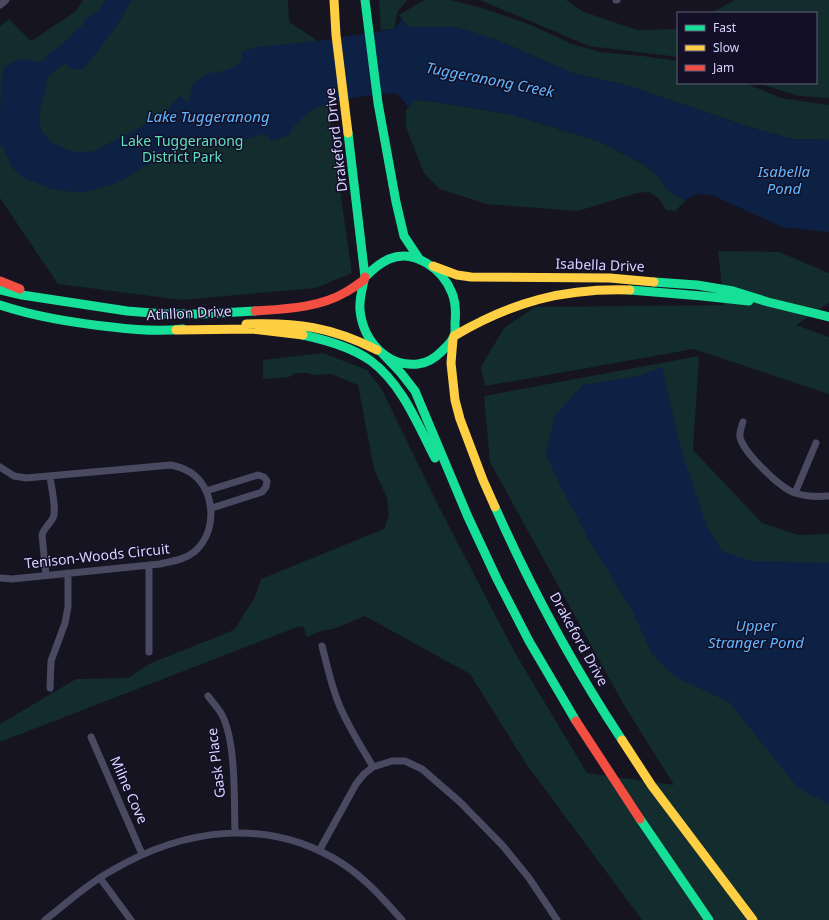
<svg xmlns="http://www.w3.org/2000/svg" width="829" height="920" font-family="'Noto Sans',sans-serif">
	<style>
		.green { fill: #132c2d }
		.water { fill: #0d2144 }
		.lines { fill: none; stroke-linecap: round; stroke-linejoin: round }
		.street { stroke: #4a4962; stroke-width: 7 }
		.fast { stroke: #16e098; stroke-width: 9 }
		.slow { stroke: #ffcf43; stroke-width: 9 }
		.jam { stroke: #f24e42; stroke-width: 9 }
		.labels { text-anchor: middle; stroke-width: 3; stroke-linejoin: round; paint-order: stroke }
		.street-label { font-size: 14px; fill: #d9d4ff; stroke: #130f26 }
		.park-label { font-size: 14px; fill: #5fe0c0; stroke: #130f26 }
		.water-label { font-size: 15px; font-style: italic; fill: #62b6ff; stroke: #130f26 }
	</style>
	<rect width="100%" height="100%" fill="#161421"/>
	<!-- green -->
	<path class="green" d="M83,0h205l1,22 29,19 34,232 -36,15 -134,12 -124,-16 -58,-86v-172l9,-7 22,22 45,-30z
		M379,0h28l-9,11 -4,18 -13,1z
		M424,0h27l31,8 49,17 41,19 28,8 43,4 35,5v22h67l36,15 48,7v35l-37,-1 -43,-12 -120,-41 -57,-13 -75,-33 -41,-13h-48l-9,-12z
		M480,0h86l18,12 53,18 41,-1v28l-89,-11z
		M735,0h94v98l-30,-2 -41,-13h58v-70h-105z
		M419,100l43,6 51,9 85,26 47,24 15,13 5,10 8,6 13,6 -11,11 -9,-1 -7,-11 -6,-5 -5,-2 -11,1 -59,18 -92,-7 -46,-15 -16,-16 -18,-46v-17l8,-9z
		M718,251l61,1 50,21v30l-33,22 33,12v57l-135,-45 -209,37 -4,-19 23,-39 31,-21 189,-2z
		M323,353l44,17 14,18 58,119 76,146 72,120 87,12 -50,-80 -134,-243 -6,-66 215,-40 -6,94 69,73 36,12 31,-1v386h-187l-115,-155 -57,-91 -105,-58 -32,13 -13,2 -13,6 -4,-11 -6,1 -297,115v-18l76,-45 52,-1 23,-15 83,-33 21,-33 6,-18 123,-50 5,-13 -2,-18 -13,-29 -16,-84 -27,-11 -18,1 -5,-2h-13l-6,4 -26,2v-19z"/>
	<!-- water -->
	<path class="water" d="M105,0h26c-12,26 -30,47 -48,69h-12l-5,-6 -9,6 -10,9 -2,15 -5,16 -1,14 4,10 8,9 9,5 17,6 17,-2 72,-37 6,-10 8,-8 8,6c3,-5 2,-8 3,-13 3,-8 12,-13 19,-18l2,3c12,-4 32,-6 30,-22l14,-5 62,-6 76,-12 8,-10 6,8h48l41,13 75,33 57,13 120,41 43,12 37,1v92l-47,-5 -70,-32 -16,-1 -10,6 -13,-6 -8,-6 -5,-10 -15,-13 -47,-24 -85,-26 -51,-9 -43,-6 -5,1 -6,6 -9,-12 -7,-2c-34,5 -68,3 -94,29 -3,4 -8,7 -8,13l-19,6 -3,-5 -5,-2 -29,9 -16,2 -17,-4 -7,7 -16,2 -31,15 -30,18 -36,10 -29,-4 -28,-11 -11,-9 -9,-20 -4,-4c0,-17 0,-63 4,-77 2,-3 5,-3 8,-5 3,-1 7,-4 11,-4 8,-1 20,8 24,-4l19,-14 6,-5 1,-4 11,-8v-4c9,-4 16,-11 21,-20z
		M662,367l19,83 26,77 15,24 29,10 78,2v241l-30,-15 -70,-87 -54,-25 -23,-23 -19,-42 -43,-70 -32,-61 -12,-27 9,-39 28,-30 56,-9z"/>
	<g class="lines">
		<!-- street -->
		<path class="street" d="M616,0h1
			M0,5l6,-5
			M743,422c-1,4 -4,9 -3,15 3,15 40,51 55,56 12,4 22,4 34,3
			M0,467l14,9 12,2 145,-13c9,2 16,4 23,10 22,18 23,58 0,77 -10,8 -21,9 -34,12l-148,15 -12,-1
			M206,491l52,-16 6,2 3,4 -1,6 -4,5 -50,16
			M795,493l21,-50
			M149,565v87
			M46,575l-4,-40c2,-7 8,-11 11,-17 4,-8 -2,-32 -3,-42
			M322,646c5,19 9,38 16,56 9,23 23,44 35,65
			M50,688l1,-27 14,-38 3,-16v-34
			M208,696c5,7 13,15 16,23 12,29 10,81 11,114
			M91,737l51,117
			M319,851l37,-67 8,-10 9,-7 19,-6h13l17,8 38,33 43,44 26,32 28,42
			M100,878l31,42
			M45,920c22,-17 42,-36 66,-49 73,-43 158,-55 232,-7 23,15 41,36 59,56"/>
		<!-- fast -->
		<path class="fast" d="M365,0l13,103 18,99 8,34 16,24
			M348,133l17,144
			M364,280c-2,10 -5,20 -4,30 3,30 26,57 58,54 9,-1 17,-6 23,-12 4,-4 10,-9 12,-14 3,-4 2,-10 2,-15 1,-10 1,-20 -3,-30 -9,-23 -37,-45 -63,-34 -9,4 -17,11 -24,18
			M654,282l43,3 36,6 35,11 61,15
			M0,290l22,5 105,16 37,3h38l53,-3
			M630,290l72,6 47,5
			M0,305c36,12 74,18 112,22 24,3 47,5 71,2
			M303,335c23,5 49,12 68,26 31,23 47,64 64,97
			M382,353l19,20 14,18 53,126 29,62 32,62 47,80
			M495,507c36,81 78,159 127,233
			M640,819l69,101"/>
		<!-- slow -->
		<path class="slow" d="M334,0l2,35 12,98
			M433,266l24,9 14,2 139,1 44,4
			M246,324c50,-2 86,3 131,26
			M176,330l76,-1 51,6
			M454,336c58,-34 109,-48 176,-46
			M453,339l-2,24 4,37 5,19 23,61 12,27
			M622,740l30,46 101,134"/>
		<!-- jam -->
		<path class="jam" d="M0,281l20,8
			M255,311c30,-2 64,-3 91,-19 6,-3 12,-8 18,-12l1,-3
			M576,721l64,98"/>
	</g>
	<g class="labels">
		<!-- street labels -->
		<g class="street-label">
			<text transform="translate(336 140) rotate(-97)" y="5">Drakeford Drive</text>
			<text transform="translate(600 265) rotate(2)" y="5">Isabella Drive</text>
			<text transform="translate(189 313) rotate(-3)" y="5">Athllon Drive</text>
			<text transform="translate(97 556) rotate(-6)" y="5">Tenison-Woods Circuit</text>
			<text transform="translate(579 639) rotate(61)" y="5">Drakeford Drive</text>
			<text transform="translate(216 763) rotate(-97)" y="5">Gask Place</text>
			<text transform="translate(129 790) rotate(66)" y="5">Milne Cove</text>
		</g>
		<!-- park labels -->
		<g class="park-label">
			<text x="182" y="146">Lake Tuggeranong<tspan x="182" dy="16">District Park</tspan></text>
		</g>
		<!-- water labels -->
		<g class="water-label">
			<text transform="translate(490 80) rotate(11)" y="5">Tuggeranong Creek</text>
			<text x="208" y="122">Lake Tuggeranong</text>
			<text x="784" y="177">Isabella<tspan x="784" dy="17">Pond</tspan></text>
			<text x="756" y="631">Upper<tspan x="756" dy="17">Stranger Pond</tspan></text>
		</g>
	</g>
	<!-- legend -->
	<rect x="677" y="12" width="140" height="72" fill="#130f26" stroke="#625e7d"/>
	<rect x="685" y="25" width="20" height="6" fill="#16e098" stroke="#625e7d"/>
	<text x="713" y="32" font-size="12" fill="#d9d4ff">Fast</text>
	<rect x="685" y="45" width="20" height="6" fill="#ffcf43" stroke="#625e7d"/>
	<text x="713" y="52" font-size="12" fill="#d9d4ff">Slow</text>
	<rect x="685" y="65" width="20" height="6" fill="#f24e42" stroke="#625e7d"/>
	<text x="713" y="72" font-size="12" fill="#d9d4ff">Jam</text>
</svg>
